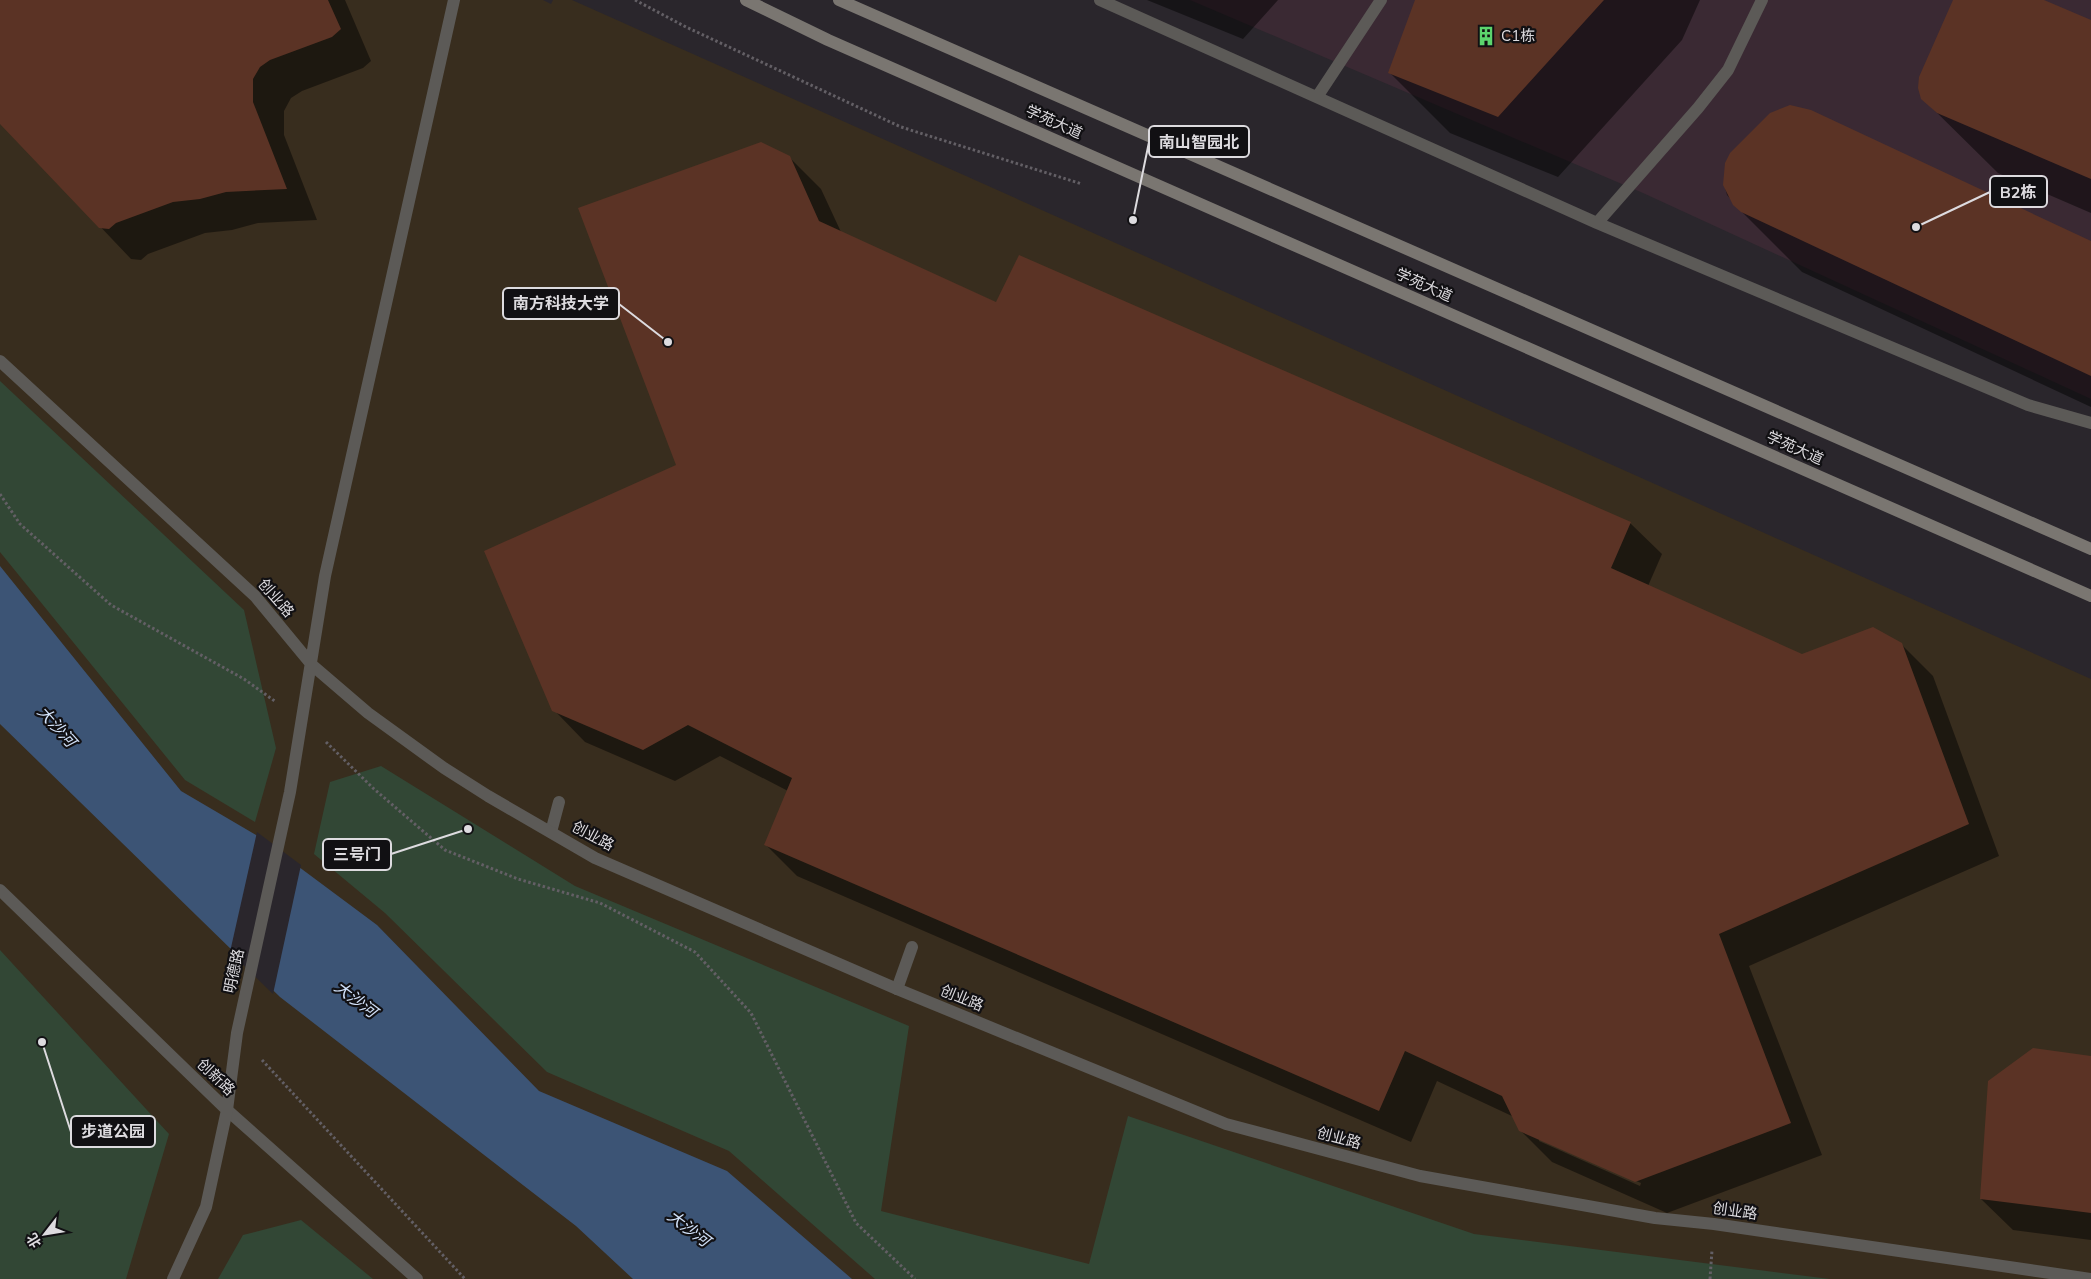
<svg xmlns="http://www.w3.org/2000/svg" width="2091" height="1279" font-family="Mulish,'Noto Sans SC',sans-serif">
	<style>
		.commercial { fill: #3a2933 }
		.education { fill: #382d1e }
		.green { fill: #324735 }
		.water { fill: #3c5475 }
		.pier { fill: #2a262c }
		.shadow { fill: #0007; fill-rule: evenodd }
		.building { fill: #5b3325 }
		.lines { fill: none; stroke-linecap: round; stroke-linejoin: round }
		.path { stroke: #635f65; stroke-width: 3; stroke-dasharray: 2.5 2.5; stroke-linecap: butt }
		.service { stroke: #5c5a57; stroke-width: 12 }
		.minor { stroke: #5c5a57; stroke-width: 12 }
		.secondary { stroke: #7a7671; stroke-width: 12 }
		.labels { text-anchor: middle; stroke-width: 4.5; stroke-linejoin: round; paint-order: stroke }
		.poi-label { font-size: 15px; fill: #dddbdf; stroke: #111013; text-anchor: start }
		.street-label { font-size: 15px; fill: #dddbdf; stroke: #111013 }
		.water-label { font-size: 16px; font-style: italic; fill: #d3e3fb; stroke: #111013 }
		.leader { fill: none; stroke: #dddbdf; stroke-width: 2 }
		.callout-dot { fill: #dddbdf; stroke: #111013; stroke-width: 2 }
		.callout { fill: #111013; stroke: #dddbdf; stroke-width: 2 }
		.callout-label { font-size: 16px; text-anchor: middle; font-weight: bold; fill: #dddbdf }
	</style>
	<rect width="100%" height="100%" fill="#2a262c"/>
	<!-- commercial -->
	<path class="commercial" d="M1190,0h901v399l-448,-206z"/>
	<!-- education -->
	<path class="education" d="M0,0h543l8,4 2,-4h19l1519,679v600h-2091z"/>
	<!-- green -->
	<path class="green" d="M0,381l244,229 32,138 -21,74 -70,-42 -185,-228z
		M381,766l194,120 334,140 -28,185 208,53 39,-148 346,118 356,45h-955l-146,-128 -182,-79 -162,-159 -71,-59 16,-72z
		M0,950l169,184 -43,145h-126z
		M301,1220l72,59h-155l25,-44z"/>
	<!-- water -->
	<path class="water" d="M0,566l181,225 75,44 121,90 162,166 188,80 125,108h-219l-57,-53 -296,-229 -280,-273z"/>
	<!-- pier -->
	<path class="pier" d="M257,832l44,33 -28,129 -43,-42z"/>
	<!-- shadow -->
	<path class="shadow" d="M0,0h345l26,61 -8,7 -61,23 -11,7 -7,13v24l33,85 -59,3 -26,7 -27,3 -57,21 -7,6 -10,-1 -131,-138z
		M1147,0h131l-35,39z
		M1416,0h284l-18,40 -124,137 -108,-44 -60,-60z
		M1956,0h84l51,22v191l-93,-40 -76,-75z
		M789,157l32,32 20,43 156,71 633,220 32,31 -14,32 154,69 99,-11 32,32 66,180 -250,110 73,189 -155,58 -115,-51 -32,-32 -6,-13 -77,-36 -26,61 -614,-266 -32,-32 23,-53 -68,-35 -45,25 -90,-39 -31,-32 124,-244zM1539,1139l102,44 -1,3 -101,-45z
		M1724,184l367,60v163l-289,-135 -60,-60 -15,-17z
		M2091,1057v183l-78,-10 -32,-31z"/>
	<!-- building -->
	<path class="building" d="M0,0h328l13,29 -9,8 -62,23 -10,7 -7,12v23l34,87 -61,3 -26,7 -27,3 -57,21 -7,6 -10,-1 -99,-104z
		M1415,0h189l-106,117 -110,-44z
		M1953,0h91l47,20v159l-154,-66 -16,-14 -3,-11 1,-11z
		M1790,105l21,5 280,131v135l-350,-164 -8,-7 -10,-20 2,-22 5,-10 40,-40z
		M761,142l29,14 29,65 177,81 23,-47 612,267 -20,46 191,86 71,-27 29,16 67,181 -250,110 72,189 -156,59 -116,-51 -17,-35 -97,-45 -26,60 -615,-266 28,-67 -104,-53 -45,25 -91,-39 -68,-160 192,-86 -98,-257z
		M2033,1048l58,8v157l-111,-14 8,-118z"/>
	<g class="lines">
		<!-- path -->
		<path class="path" d="M635,0l51,27 215,100 181,57
			M0,494l20,30 91,81 133,74 32,23
			M326,742l48,47 71,61 73,29 82,24 95,49 56,61 105,210 59,56
			M262,1060l203,219
			M1710,1279l2,-29"/>
		<!-- service -->
		<path class="service" d="M1100,0l497,223 431,182 63,18
			M1317,97l64,-97
			M1597,223l101,-115 30,-38 34,-70
			M551,832l8,-30
			M897,989l15,-42
			M227,1110l190,169"/>
		<!-- minor -->
		<path class="minor" d="M0,361l255,235 57,69 56,48 76,55 44,28 107,62 302,131 329,135 194,52 235,42 59,6 377,55
			M0,890l227,220
			M173,1279l33,-72 21,-97 10,-77 53,-241 35,-216 129,-576"/>
		<!-- secondary -->
		<path class="secondary" d="M746,0l82,40 1263,556
			M839,0l1252,549"/>
	</g>
	<!-- icons -->
	<defs>
		<symbol id="building-bare" viewBox="-9 -9 18 18"><path d="M-4-6H4V6H1V3H-1V6H-4ZM-2.5-4.3h1.7v1.8h-1.7ZM.8-4.3h1.7v1.8H.8ZM-2.5-1h1.7V.8h-1.7ZM.8-1h1.7V.8H.8Z" fill="#5cd56d" stroke="#111013" stroke-width="2.5" paint-order="stroke"/></symbol>
	</defs>
	<g fill-rule="evenodd">
		<use href="#building-bare" x="1472" y="22" width="28" height="28"/>
	</g>
	<g class="labels">
		<!-- poi labels -->
		<g class="poi-label">
			<text x="1501" y="41">C1栋</text>
		</g>
		<!-- street labels -->
		<g class="street-label">
			<text transform="translate(1054 122) rotate(24)" y="5">学苑大道</text>
			<text transform="translate(1424 285) rotate(24)" y="5">学苑大道</text>
			<text transform="translate(1795 448) rotate(24)" y="5">学苑大道</text>
			<text transform="translate(276 598) rotate(49)" y="5">创业路</text>
			<text transform="translate(593 836) rotate(28)" y="5">创业路</text>
			<text transform="translate(234 971) rotate(-78)" y="5">明德路</text>
			<text transform="translate(962 998) rotate(22)" y="5">创业路</text>
			<text transform="translate(216 1077) rotate(44)" y="5">创新路</text>
			<text transform="translate(1339 1138) rotate(15)" y="5">创业路</text>
			<text transform="translate(1735 1211) rotate(8)" y="5">创业路</text>
		</g>
		<!-- water labels -->
		<g class="water-label">
			<text transform="translate(57 726) rotate(48)" y="6">大沙河</text>
			<text transform="translate(356 999) rotate(37)" y="6">大沙河</text>
			<text transform="translate(689 1228) rotate(37)" y="6">大沙河</text>
		</g>
	</g>
	<!-- callouts -->
	<path class="leader" d="M1133 220L1149 142M1916 227L1990 192M668 342L619 304M468 829L391 854M42 1042L71 1132"/>
	<g class="callout-dot">
		<circle cx="1133" cy="220" r="5"/>
		<circle cx="1916" cy="227" r="5"/>
		<circle cx="668" cy="342" r="5"/>
		<circle cx="468" cy="829" r="5"/>
		<circle cx="42" cy="1042" r="5"/>
	</g>
	<g class="callout">
		<rect x="1149" y="126" width="100" height="31" rx="5"/>
		<rect x="1990" y="176" width="57" height="31" rx="5"/>
		<rect x="503" y="288" width="116" height="31" rx="5"/>
		<rect x="323" y="839" width="68" height="31" rx="5"/>
		<rect x="71" y="1116" width="84" height="31" rx="5"/>
	</g>
	<g class="callout-label">
		<text x="1199" y="148">南山智园北</text>
		<text x="2018" y="198">B2栋</text>
		<text x="561" y="309">南方科技大学</text>
		<text x="357" y="860">三号门</text>
		<text x="113" y="1137">步道公园</text>
	</g>
	<!-- north arrow -->
	<g transform="translate(45 1234) rotate(239)" stroke="#111013" stroke-width="4" paint-order="stroke">
	<path d="M0-4L9 19L0 12L-9 19Z" fill="#dddbdf"/>
	<text y="-8" font-size="14" font-weight="bold" text-anchor="middle" fill="#dddbdf">北</text>
	</g>
</svg>
